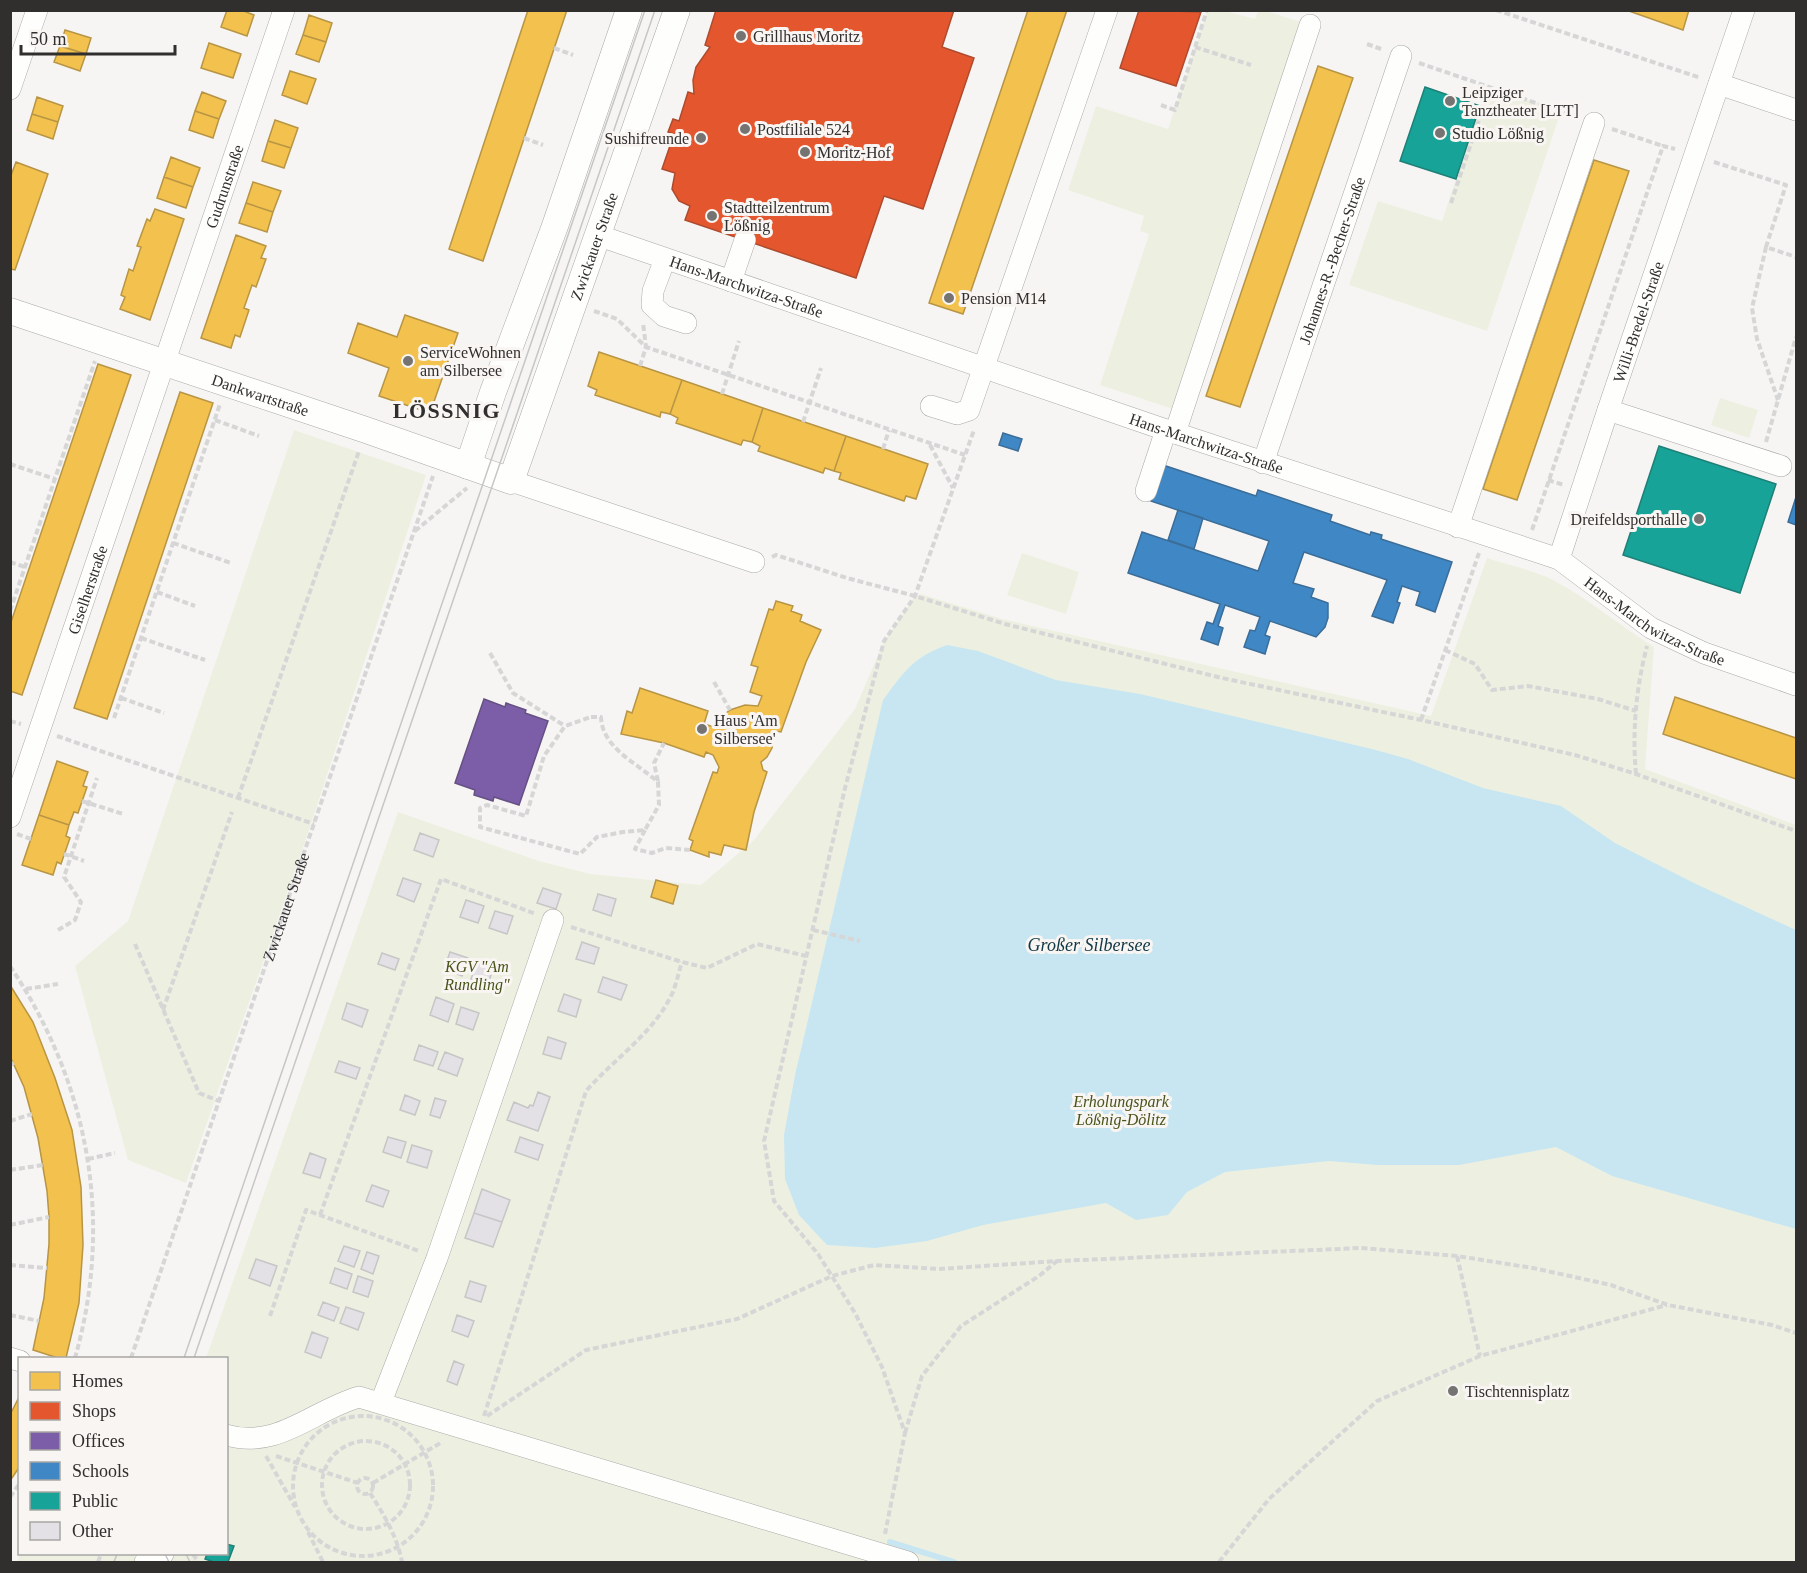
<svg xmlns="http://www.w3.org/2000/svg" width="1807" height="1573" font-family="'Times New Roman',serif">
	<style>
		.green { fill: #edf0e1 }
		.water { fill: #c7e6f2 }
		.homes { fill: #f2c14e; stroke: #b89544; stroke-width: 1.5 }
		.shops { fill: #e4572e; stroke: #ae4b2e; stroke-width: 1.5 }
		.offices { fill: #7b5ea7; stroke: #655083; stroke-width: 1.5 }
		.schools { fill: #3f88c5; stroke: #3b6d98; stroke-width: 1.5 }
		.public { fill: #17a398; stroke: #1f8078; stroke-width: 1.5 }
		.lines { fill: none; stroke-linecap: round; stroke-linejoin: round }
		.stream { stroke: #c7e6f2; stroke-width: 6 }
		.building { fill: #e3e0e6; stroke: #c7c6c6; stroke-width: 1.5 }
		.minor-casing { stroke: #aaa9a8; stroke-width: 22 }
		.major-casing { stroke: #aaa9a8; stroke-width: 27 }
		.path { stroke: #d6d6d6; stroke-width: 4; stroke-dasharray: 6 3; stroke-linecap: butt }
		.minor { stroke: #fefefd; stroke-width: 21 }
		.major { stroke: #fefefd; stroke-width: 26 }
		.tram { stroke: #c7c6c6; stroke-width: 1.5 }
		.poi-dot { fill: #767473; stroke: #f8f5f2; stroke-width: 2 }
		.labels { text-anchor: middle; stroke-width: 6; stroke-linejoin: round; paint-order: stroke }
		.poi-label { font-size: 16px; fill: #312f2e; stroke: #f8f5f2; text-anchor: start }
		.street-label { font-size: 16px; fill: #312f2e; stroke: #f8f5f2 }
		.park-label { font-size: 16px; font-style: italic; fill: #49541a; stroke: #f8f5f2 }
		.water-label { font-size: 18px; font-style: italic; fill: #103745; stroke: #f8f5f2 }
		.district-label { font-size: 22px; font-weight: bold; letter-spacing: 1.5px; fill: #312f2e; stroke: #f8f5f2 }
	</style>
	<rect width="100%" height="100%" fill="#f7f5f3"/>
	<!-- green -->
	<path class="green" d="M1207,11h18l30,8 3,-8h8l44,14 -128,387 -82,-27 49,-151 -9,-3 4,-15 -76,-26 28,-84 72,23z
		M1487,86l74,25 -74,220 -138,-46 29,-84 64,20z
		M1720,398l38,12 -9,28 -38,-13z
		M294,430l132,45 -119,361 -121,347 -58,-23 -53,-194 53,-45z
		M1022,553l57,19 -13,42 -59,-19z
		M1487,558c21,7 46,12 66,22 36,19 67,46 101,67l-9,122 151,56v737h-1779l3,-8h206v-196h-20l192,-546 141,49 52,13 110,11 53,-45 101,-131 29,-68 31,-45 6,-2 81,25 429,97z"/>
	<!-- water -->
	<path class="water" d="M947,645l31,6 78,29 84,14 232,55 36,10 75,29 78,18 54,37 81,41 100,46v299l-184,-53 -56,-29 -97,18h-82l-48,-4 -104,11 -38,20 -19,23 -32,5 -30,-17 -123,22 -56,16 -52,7 -48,-3 -28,-30 -14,-36 -1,-44 11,-60 88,-375c21,-28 30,-43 64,-55z"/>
	<!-- homes -->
	<path class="homes" d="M227,10h14l13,5 -7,21 -26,-9z
		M528,10h39l-84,251 -34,-12z
		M1028,10h39l-104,304 -34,-11z
		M1626,10h63l-6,20z
		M309,15l23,8 -6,19 -23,-7z
		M65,30l26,8 -5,16 -26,-8z
		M303,35l23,7 -7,20 -23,-8z
		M209,43l32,11 -8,24 -32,-10z
		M60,46l26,8 -6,17 -26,-9z
		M1318,66l35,12 -113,329 -34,-11z
		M290,71l26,8 -9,25 -25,-9z
		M202,92l24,9 -7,18 -24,-8z
		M37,97l26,9 -5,16 -26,-8z
		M195,111l24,8 -6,19 -24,-8z
		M32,114l26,8 -5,17 -26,-9z
		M275,120l23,8 -7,20 -23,-7z
		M268,141l23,7 -7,20 -22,-7z
		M171,157l29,11 -7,19 -29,-10z
		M1594,160l35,11 -112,329 -34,-11z
		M16,162l32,12 -33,96 -5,-1v-91z
		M164,177l29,10 -7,21 -29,-10z
		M253,182l28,9 -8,21 -27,-9z
		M246,203l27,9 -6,20 -28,-9z
		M155,209l29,10 -34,101 -30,-11 5,-12 -4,-2 8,-26 4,2 8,-24 -4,-1 10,-27 3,2z
		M236,235l30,11 -5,12 5,1 -10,28 -4,-2 -8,23 5,2 -9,27 -5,-2 -4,13 -30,-10z
		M405,315l53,18 -28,80 -51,-17 10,-28 -41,-15 10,-30 39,14z
		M599,352l83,28 -12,34 -9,-2 -1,5 -65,-22 2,-5 -9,-4z
		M98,364l33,11 -109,320 -12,-4v-66z
		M682,380l81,28 -11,34 -9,-2 -2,5 -65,-22 2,-5 -8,-4z
		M180,392l33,11 -106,316 -33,-11z
		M763,408l83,28 -12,35 -9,-3 -2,5 -65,-22 2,-5 -8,-4z
		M846,436l82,28 -12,35 -10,-3 -2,5 -65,-22 2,-6 -7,-2z
		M776,601l17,5 -2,5 11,4 -2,6 21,9 -15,32 -25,70 -5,-1 -6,3 3,8 -1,6 -5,9 -6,5 2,8 4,2 -13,40 -8,38 -22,-5 -3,10 -12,-3v5l-19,-7 3,-9 -4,-2 24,-67 4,1 2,-6 -6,-12 -7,-3 -2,5 -40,-14 -43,-9 6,-23 5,2 8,-25 68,23 -4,13 10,3 5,-8 11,-9 15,-5 13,1 4,-10 -12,-4 8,-25 -7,-2 18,-56 4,1z
		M1675,697l121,41v41l-133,-45z
		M57,761l31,11 -5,14 4,1 -9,26 -4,-1 -5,13 -30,-10z
		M39,815l30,10 -3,11 4,2 -9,26 -4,-2 -4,13 -31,-10z
		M656,880l22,6 -5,18 -22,-7z
		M10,985l23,37 22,56 17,52 9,57 2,58 -4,58 -13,55h-8l-25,-8 11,-52 5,-54v-27l-2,-26 -9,-53 -14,-51 -14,-31z
		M20,1395v71l-10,15v-66z"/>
	<!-- shops -->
	<path class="shops" d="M716,10h238l-12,37 32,11 -51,151 -39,-13 -28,82 -171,-58 5,-14 -11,-5 -7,-12 3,-16 -13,-4 12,-35 -6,-2 5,-13 6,2 9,-29 6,2 -1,-14 3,-13 14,-20 -5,-2z
		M1139,10l62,2 -25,74 -56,-18z"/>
	<!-- offices -->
	<path class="offices" d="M484,699l21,8 1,-4 20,7 -1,3 23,8 -29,84 -25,-8 -1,4 -19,-6 1,-5 -20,-7z"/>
	<!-- schools -->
	<path class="schools" d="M1003,433l19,6 -4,12 -19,-6z
		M1163,465l93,31 2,-6 74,25 -2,6 40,14 1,-3 11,3 -1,4 71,23 -17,50 -19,-7 4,-13 -18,-6 -5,16 3,1 -7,20 -21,-7 15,-36 -83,-28 -11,31 21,6 -3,8 17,6v15l-3,9 -9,10 -46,-16 -5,14 5,2 -5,17 -21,-7 6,-17 5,1 5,-14 -35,-12 -7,21 5,2 -5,17 -17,-6 6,-17 6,2 7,-20 -92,-31 14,-41 116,39 11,-30 -118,-40z
		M1796,497v28l-8,-3z
		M1178,510l25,8 -9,31 -26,-9z"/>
	<!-- public -->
	<path class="public" d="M1425,87l55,19 -24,73 -56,-18z
		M1659,446l117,38 -36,109 -117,-38z
		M226,1544l8,2 -6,16h-14l-9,-3 2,-5h19z"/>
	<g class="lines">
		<!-- stream -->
		<path class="stream" d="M890,1542l64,20"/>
	</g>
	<!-- building -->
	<path class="building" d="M420,833l19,7 -6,17 -19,-7z
		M403,878l18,6 -7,18 -17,-7z
		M543,888l18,6 -5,15 -19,-6z
		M598,894l18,5 -5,17 -18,-6z
		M466,900l18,6 -6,17 -18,-6z
		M495,911l18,5 -6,18 -18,-6z
		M582,942l17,6 -5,16 -18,-5z
		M450,952l18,6 -6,18 -18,-7z
		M382,953l17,6 -4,11 -17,-6z
		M477,963l16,5 -5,17 -17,-6z
		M603,977l24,8 -6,15 -23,-8z
		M564,994l17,6 -5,17 -18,-6z
		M436,997l18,7 -6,18 -18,-7z
		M347,1003l21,7 -6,17 -20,-8z
		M461,1007l18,6 -6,17 -17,-6z
		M548,1037l18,6 -5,16 -18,-5z
		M419,1045l19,7 -5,14 -19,-6z
		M445,1052l18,7 -6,17 -19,-7z
		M339,1061l21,7 -4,11 -21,-7z
		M538,1092l12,5 -12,34 -31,-11 7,-18 14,6 2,-3 3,1z
		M405,1095l15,6 -5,14 -15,-5z
		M435,1098l11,3 -6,17 -10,-3z
		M388,1137l18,5 -5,16 -18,-6z
		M520,1137l23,8 -5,15 -23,-8z
		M412,1145l20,6 -5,17 -20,-6z
		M310,1153l16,6 -6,19 -17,-5z
		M372,1185l17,6 -6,16 -17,-6z
		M482,1189l28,11 -8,22 -28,-9z
		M474,1213l28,9 -9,25 -28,-9z
		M344,1246l16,5 -6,16 -16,-6z
		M367,1252l12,4 -6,18 -12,-5z
		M256,1259l21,7 -7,20 -21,-8z
		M335,1268l17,6 -5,15 -17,-6z
		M358,1276l15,5 -5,16 -15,-5z
		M470,1281l16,5 -5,16 -16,-5z
		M323,1302l16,6 -5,13 -16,-6z
		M346,1307l18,6 -6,17 -18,-7z
		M457,1315l17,6 -6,16 -16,-6z
		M312,1332l16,6 -7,20 -16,-6z
		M454,1361l10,4 -7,20 -10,-4z"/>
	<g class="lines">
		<defs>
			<g id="minor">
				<path d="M1719,84l77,26"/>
				<path d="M10,89l27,-79"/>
				<path id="s2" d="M597,235l569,195 393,129 92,69 53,25 92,32"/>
				<path d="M665,259l-12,32 -1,14 12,11 22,7"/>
				<path d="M731,281l14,-41"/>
				<path d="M931,406l26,8 12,-4 138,-400"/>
				<path d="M1608,410l173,56"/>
				<path d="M1175,433l135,-408"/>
				<path id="s3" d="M1263,463l138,-407"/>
				<path d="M511,481l243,81"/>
				<path d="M1146,491l20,-61"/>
				<path d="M1458,527l136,-404"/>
				<path id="s4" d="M1559,559l49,-149 136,-400"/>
				<path id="s5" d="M10,817l274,-807"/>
				<path d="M10,1358l10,3"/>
				<path d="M381,1402l56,-144 116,-338"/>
				<path d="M226,1435c52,15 87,-25 133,-38l549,165"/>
				<path d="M145,1562l18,-8"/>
			</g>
			<g id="major">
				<path id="s6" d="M10,311l356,119 145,51 166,-471"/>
				<path d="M468,466l25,-74 62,-166 74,-216"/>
			</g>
		</defs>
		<!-- minor casing -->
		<use href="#minor" class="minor-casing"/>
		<!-- major casing -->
		<use href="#major" class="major-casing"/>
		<!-- path -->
		<g class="path">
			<path d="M1496,10l205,68"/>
			<path d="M1367,44l17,6"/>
			<path d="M1195,47l56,18"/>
			<path d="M554,48l19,7"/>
			<path d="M1419,63l158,54"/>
			<path d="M1161,105l14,5 32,-100"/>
			<path d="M1612,129l51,17"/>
			<path d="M524,138l19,7"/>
			<path d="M1714,162l72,23 -20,62 30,10"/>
			<path d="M1451,203l39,-116"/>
			<path d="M1766,247l-14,61 5,31 21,61"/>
			<path d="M594,311l23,8 29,28 319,108"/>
			<path d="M640,366l6,-19 -3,-24"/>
			<path d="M722,394l17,-53"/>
			<path d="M215,420l44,16"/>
			<path d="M803,422l18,-54"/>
			<path d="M1766,442l30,-105"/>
			<path d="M930,445l23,43"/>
			<path d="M883,449l6,-19"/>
			<path d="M10,464l45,15"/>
			<path d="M1548,480l16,5"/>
			<path d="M1532,530l131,-384 12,3"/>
			<path d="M415,531l52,-43"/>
			<path d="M173,543l58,20"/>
			<path d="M772,557l4,-2 71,23 68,18 90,28 217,54 199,42 154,35 61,19 160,57"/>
			<path d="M10,562l15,5"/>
			<path d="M157,592l38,14"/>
			<path d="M10,611l85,-250"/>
			<path d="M141,638l64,22"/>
			<path d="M1445,650l30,14 17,26 36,-4 70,13 38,12"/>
			<path d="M490,653l23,40 52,33"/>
			<path d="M714,682l16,28"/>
			<path d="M121,698l43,15"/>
			<path d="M591,717h10c1,31 36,46 57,65l1,23 -14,25 -22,2 -26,5 -17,17 -100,-27v-19l7,-3 39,11 18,-60 21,-30z"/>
			<path d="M114,718l106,-314"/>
			<path d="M1421,720l58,-167"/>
			<path d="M10,721l11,3"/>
			<path d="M57,736l257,88"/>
			<path d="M1636,774c-4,-43 0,-86 11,-128"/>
			<path d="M658,781l-4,-18 10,-20"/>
			<path d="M238,798l121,-347"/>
			<path d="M82,801l41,13"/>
			<path d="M645,830l-10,19 17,4 14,-5 24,2"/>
			<path d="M17,834l14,5"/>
			<path d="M64,854l20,7"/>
			<path d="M571,927l111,35 25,6 50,-24 49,12"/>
			<path d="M58,930l17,-10 6,-18 -17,-25 33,-99"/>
			<path d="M813,930l47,11"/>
			<path d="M135,944l64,149 20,8"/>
			<path d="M10,966c79,118 104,255 65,392"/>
			<path d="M26,989l32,-5"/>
			<path d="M163,1010l69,-198"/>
			<path d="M10,1065l4,-2"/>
			<path d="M10,1121l22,-7"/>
			<path d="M88,1159l27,-6"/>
			<path d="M10,1170l33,-5"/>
			<path d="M320,1215l121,-336 95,35"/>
			<path d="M10,1225l39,-8"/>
			<path d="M1457,1256l23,100"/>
			<path d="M10,1265l37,3"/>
			<path d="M10,1315l29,6"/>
			<path d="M270,1316l36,-106 113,41"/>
			<path id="s1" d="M131,1358l302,-882"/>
			<path d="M10,1412h2"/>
			<path d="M484,1416l102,-325c27,-31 65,-56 84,-93 6,-11 8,-24 12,-36"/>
			<path d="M487,1416l99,-66 151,-31 95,-43 42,-11 65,4 119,-8 303,-13 96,8 76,12 78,17 57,20 104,20 24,8"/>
			<circle cx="363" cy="1486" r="70"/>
			<path d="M905,1433l17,-57 39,-50 78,-50 18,-15"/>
			<circle cx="366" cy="1485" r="44"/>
			<path d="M266,1456l29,51"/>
			<path d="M276,1456l82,27"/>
			<circle cx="365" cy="1486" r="8"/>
			<path d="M373,1483l69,-41"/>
			<path d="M370,1493c14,22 27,43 32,69"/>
			<path d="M10,1497l10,-14"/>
			<path d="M308,1532l15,30"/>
			<path d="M885,1534l20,-101 -23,-66 -27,-54 -37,-59 -44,-53 -10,-60 81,-353 39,-147 31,-45 59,-166"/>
			<path d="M193,1554l5,8"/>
			<path d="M98,1562l3,-8"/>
			<path d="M1219,1562l50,-63 108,-98 103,-45 187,-51"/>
		</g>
		<!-- minor -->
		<use href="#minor" class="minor"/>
		<!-- major -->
		<use href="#major" class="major"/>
		<!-- tram -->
		<path class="tram" d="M184,1358l461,-1348
			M194,1358l461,-1348
			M165,1554l4,8
			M186,1554l4,8
			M114,1562l3,-8"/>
	</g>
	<!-- markers -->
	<g class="poi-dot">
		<circle cx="741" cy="36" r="6"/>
		<circle cx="1450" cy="101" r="6"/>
		<circle cx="745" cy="129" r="6"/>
		<circle cx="1440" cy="133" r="6"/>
		<circle cx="701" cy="138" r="6"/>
		<circle cx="805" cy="152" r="6"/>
		<circle cx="712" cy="216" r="6"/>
		<circle cx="949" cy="298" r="6"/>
		<circle cx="408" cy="361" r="6"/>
		<circle cx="1699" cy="519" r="6"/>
		<circle cx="702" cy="729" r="6"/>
		<circle cx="1453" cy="1391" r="6"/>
	</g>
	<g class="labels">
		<!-- poi labels -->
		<g class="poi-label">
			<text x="753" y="42">Grillhaus Moritz</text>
			<text x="1462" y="98">Leipziger<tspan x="1462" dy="18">Tanztheater [LTT]</tspan></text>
			<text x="757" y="135">Postfiliale 524</text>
			<text x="1452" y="139">Studio Lößnig</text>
			<text x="689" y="144" text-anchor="end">Sushifreunde</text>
			<text x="817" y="158">Moritz-Hof</text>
			<text x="724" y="213">Stadtteilzentrum<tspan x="724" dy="18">Lößnig</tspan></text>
			<text x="961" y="304">Pension M14</text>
			<text x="420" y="358">ServiceWohnen<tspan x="420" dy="18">am Silbersee</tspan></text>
			<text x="1687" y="525" text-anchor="end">Dreifeldsporthalle</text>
			<text x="714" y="726">Haus 'Am<tspan x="714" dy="18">Silbersee'</tspan></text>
			<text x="1465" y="1397">Tischtennisplatz</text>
		</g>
		<!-- street labels -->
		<g class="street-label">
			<text dy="6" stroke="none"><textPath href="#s5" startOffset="666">Gudrunstraße</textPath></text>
			<text dy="6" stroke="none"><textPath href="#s6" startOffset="778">Zwickauer Straße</textPath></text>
			<text dy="6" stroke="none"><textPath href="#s3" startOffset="214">Johannes-R.-Becher-Straße</textPath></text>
			<text dy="6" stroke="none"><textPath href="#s2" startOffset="158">Hans-Marchwitza-Straße</textPath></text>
			<text dy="6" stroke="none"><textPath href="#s4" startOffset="250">Willi-Bredel-Straße</textPath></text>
			<text dy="6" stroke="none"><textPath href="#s6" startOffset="264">Dankwartstraße</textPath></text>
			<text dy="6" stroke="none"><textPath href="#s2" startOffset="644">Hans-Marchwitza-Straße</textPath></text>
			<text dy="6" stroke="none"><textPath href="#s5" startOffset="240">Giselherstraße</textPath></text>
			<text dy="6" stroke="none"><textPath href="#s2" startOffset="1130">Hans-Marchwitza-Straße</textPath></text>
			<text dy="6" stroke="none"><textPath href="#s1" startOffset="477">Zwickauer Straße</textPath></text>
		</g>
		<!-- park labels -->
		<g class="park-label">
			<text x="477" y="972">KGV "Am<tspan x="477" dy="18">Rundling"</tspan></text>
			<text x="1121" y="1107">Erholungspark<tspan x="1121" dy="18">Lößnig-Dölitz</tspan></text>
		</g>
		<!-- water labels -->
		<g class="water-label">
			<text x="1089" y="951">Großer Silbersee</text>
		</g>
		<!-- district labels -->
		<g class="district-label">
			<text x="447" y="418">LÖSSNIG</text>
		</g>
	</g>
	<!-- border -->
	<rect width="1807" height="1573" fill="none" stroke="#312f2e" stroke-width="24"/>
	<!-- legend -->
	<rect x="18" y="1357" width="210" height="198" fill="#f8f5f2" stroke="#a8a6a4" stroke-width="1.5"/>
	<rect x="30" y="1372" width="30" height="18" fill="#f2c14e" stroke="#a8a6a4" stroke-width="1.5"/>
	<text x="72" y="1387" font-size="18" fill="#312f2e">Homes</text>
	<rect x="30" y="1402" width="30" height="18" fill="#e4572e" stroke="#a8a6a4" stroke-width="1.5"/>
	<text x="72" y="1417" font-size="18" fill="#312f2e">Shops</text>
	<rect x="30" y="1432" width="30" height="18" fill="#7b5ea7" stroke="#a8a6a4" stroke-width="1.5"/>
	<text x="72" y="1447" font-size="18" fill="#312f2e">Offices</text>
	<rect x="30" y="1462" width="30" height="18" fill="#3f88c5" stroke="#a8a6a4" stroke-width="1.5"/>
	<text x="72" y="1477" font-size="18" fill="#312f2e">Schools</text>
	<rect x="30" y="1492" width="30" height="18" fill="#17a398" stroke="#a8a6a4" stroke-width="1.5"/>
	<text x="72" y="1507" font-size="18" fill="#312f2e">Public</text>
	<rect x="30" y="1522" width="30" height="18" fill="#e3e0e6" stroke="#a8a6a4" stroke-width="1.5"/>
	<text x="72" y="1537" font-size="18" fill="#312f2e">Other</text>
	<!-- scale -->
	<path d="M21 45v9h154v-9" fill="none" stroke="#312f2e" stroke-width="3"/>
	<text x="30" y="45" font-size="18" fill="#312f2e" stroke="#f8f5f2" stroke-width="4.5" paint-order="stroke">50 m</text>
</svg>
